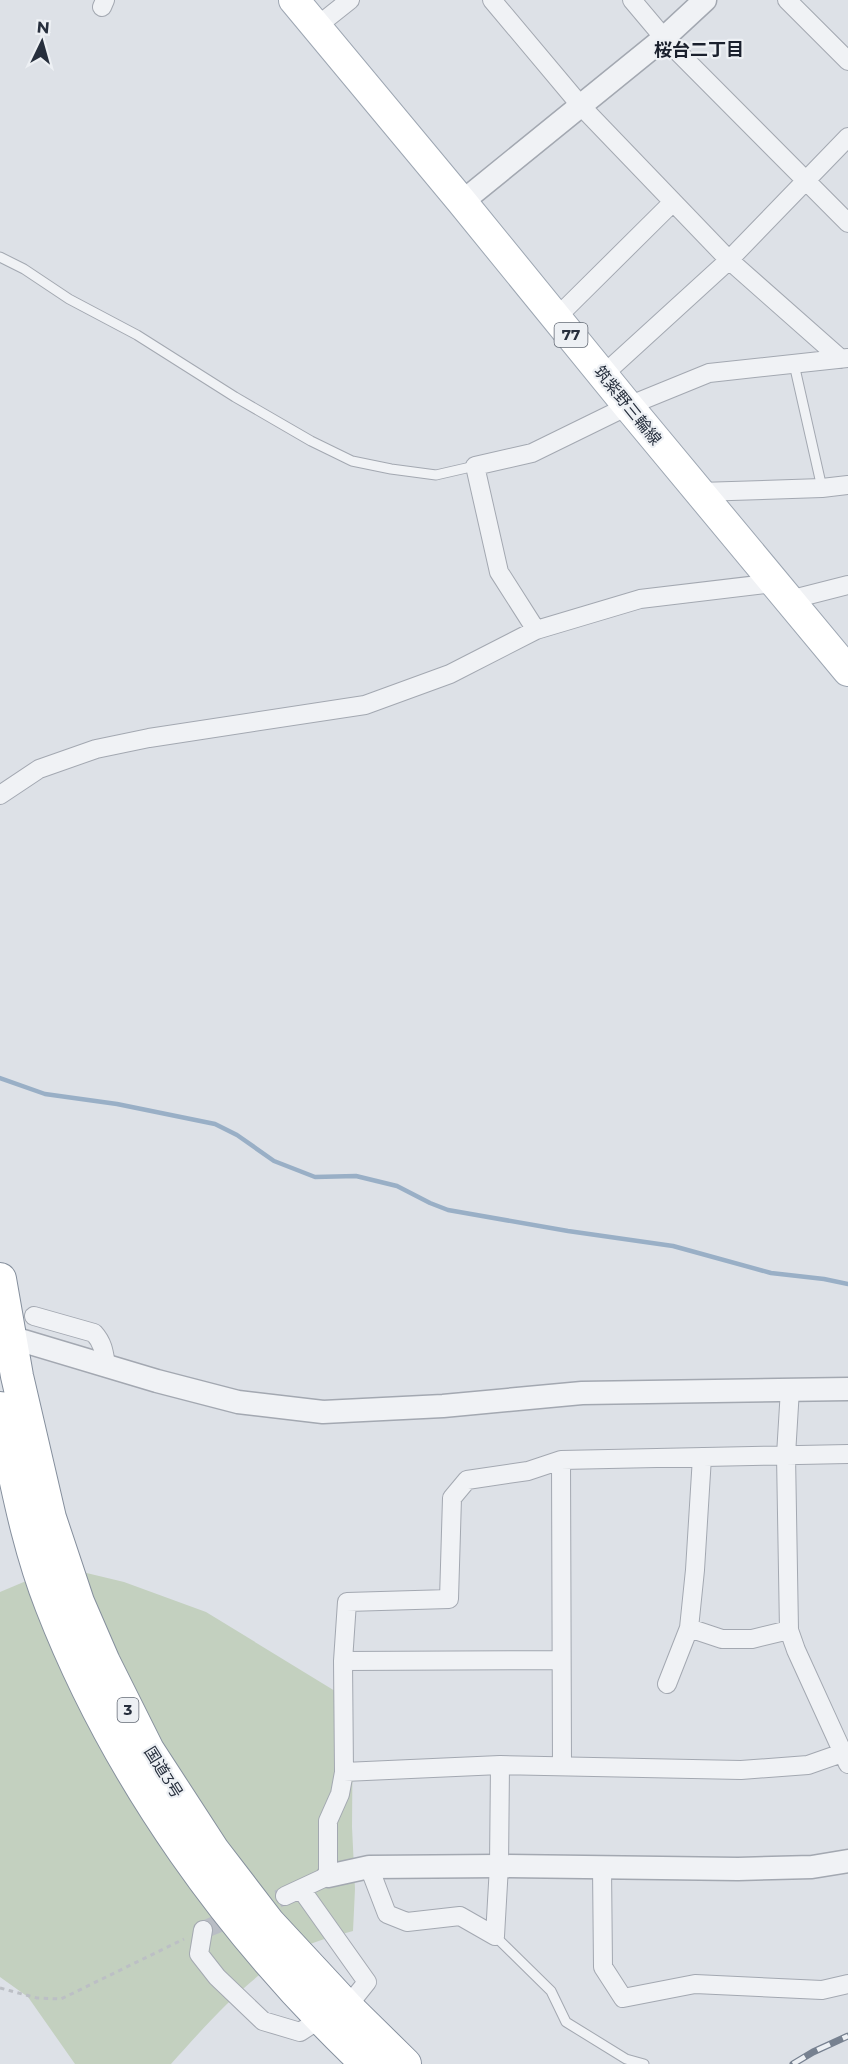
<svg xmlns="http://www.w3.org/2000/svg" width="848" height="2064" font-family="Montserrat,'Noto Sans JP',sans-serif">
	<style>
		.green { fill: #c3d0bf }
		.lines { fill: none; stroke-linecap: round; stroke-linejoin: round }
		.stream { stroke: #99afc6; stroke-width: 4.5 }
		.minor-tunnel { stroke: #b9bdc5; stroke-width: 18; stroke-dasharray: 18 9; stroke-linecap: butt }
		.service-casing { stroke: #a3a8b1; stroke-width: 11 }
		.minor-casing { stroke: #a3a8b1; stroke-width: 20 }
		.tertiary-casing { stroke: #a3a8b1; stroke-width: 25 }
		.primary-casing { stroke: #9da6b2; stroke-width: 32 }
		.trunk-casing { stroke: #858f9d; stroke-width: 34 }
		.path { stroke: #bcbfc5; stroke-width: 3; stroke-dasharray: 4.5 4.5; stroke-linecap: butt }
		.service { stroke: #f0f2f5; stroke-width: 9 }
		.minor { stroke: #f0f2f5; stroke-width: 18 }
		.tertiary { stroke: #f0f2f5; stroke-width: 22 }
		.primary { stroke: #fff; stroke-width: 30 }
		.trunk { stroke: #fff; stroke-width: 32 }
		.rail-casing { stroke: #778190; stroke-width: 7 }
		.rail { stroke: #edf0f4; stroke-width: 4.5; stroke-dasharray: 14; stroke-linecap: butt }
		.labels { text-anchor: middle; stroke-width: 4.5; stroke-linejoin: round; paint-order: stroke }
		.shield { fill: #edf0f4; stroke: #626974; stroke-width: 1.5 }
		.shield-label { font-size: 15px; font-weight: bold; fill: #272f3d }
		.street-label { font-size: 16px; fill: #272f3d; stroke: #edf0f4 }
		.neighbourhood-label { font-size: 18px; font-weight: bold; fill: #1a202d; stroke: #edf0f4 }
	</style>
	<rect width="100%" height="100%" fill="#dde1e7"/>
	<!-- green -->
	<path class="green" d="M74,1570l50,12 82,30 147,90 -1,125 3,62 -2,42c-13,4 -27,7 -40,12 -54,20 -104,79 -142,121h-96l-47,-67 -28,-20v-385l38,-16z"/>
	<g class="lines">
		<!-- stream -->
		<path class="stream" d="M0,1078l45,16 72,10 98,20 22,11 37,26 41,16 41,-1 41,10 33,17 18,7 120,21 105,15 98,27 53,6 24,5"/>
		<!-- minor-tunnel -->
		<path class="minor-tunnel" d="M203,1930l82,-34"/>
		<defs>
			<path id="service" d="M0,257l24,12 45,30 68,36 98,62 76,44 41,20 39,8 45,6 39,-9
				M794,364l28,124
				M495,1936l56,55 15,31 60,37 18,5"/>
			<path id="minor" d="M492,0l89,106 148,154 112,99
				M632,0l32,38 184,185
				M787,0l61,61
				M102,7l3,-7
				M316,27l34,-27
				M557,317l116,-115
				M603,375l126,-115 119,-123
				M699,492l123,-4 26,-3
				M789,600l59,-15
				M536,630l-37,-58 -24,-106 57,-13 96,-47 81,-33 139,-15
				M0,795l39,-26 57,-20 53,-11 216,-33 85,-31 86,-44 104,-31 134,-16
				M34,1316l60,17c9,10 10,19 12,32
				M790,1389l-4,66 3,175 7,20 52,114
				M561,1460l1,305
				M689,1628l33,11h30l37,-9
				M343,1661l218,-1
				M667,1684l22,-56 6,-58 7,-113
				M344,1772l156,-7 241,5 67,-5 40,-14
				M369,1867l18,47 20,8 53,-6 35,20 4,-70 1,-101
				M602,1867l1,100 20,31 72,-14 127,6 26,-6
				M301,1889l66,93 -20,25
				M285,1896l43,-20v-55l12,-27 4,-22 -1,-111 4,-59 102,-3 3,-101 15,-18 61,-9 33,-11 287,-6
				M203,1930l-4,24 18,23 46,44 37,11 20,-13"/>
			<path id="tertiary" d="M462,202l202,-164 41,-38
				M0,1334l157,47 81,21 85,10 120,-6 139,-13 266,-4
				M328,1876l41,-9 130,-1 239,3 74,-2 36,-6"/>
			<path id="primary" d="M294,0l168,202 166,204 220,265"/>
			<path id="trunk" d="M0,1279l17,97 33,142 28,84 26,60 44,88 65,100 56,73 78,84 58,57
				M0,1408c15,66 26,134 51,197 67,173 182,332 316,459"/>
		</defs>
		<!-- service casing -->
		<use href="#service" class="service-casing"/>
		<!-- minor casing -->
		<use href="#minor" class="minor-casing"/>
		<!-- tertiary casing -->
		<use href="#tertiary" class="tertiary-casing"/>
		<!-- primary casing -->
		<use href="#primary" class="primary-casing"/>
		<!-- trunk casing -->
		<use href="#trunk" class="trunk-casing"/>
		<!-- path -->
		<path class="path" d="M0,1988l37,10 24,1 123,-60"/>
		<!-- service -->
		<use href="#service" class="service"/>
		<!-- minor -->
		<use href="#minor" class="minor"/>
		<!-- tertiary -->
		<use href="#tertiary" class="tertiary"/>
		<!-- primary -->
		<use href="#primary" class="primary"/>
		<!-- trunk -->
		<use href="#trunk" class="trunk"/>
		<defs>
			<path id="rail" d="M793,2064l20,-12 35,-16"/>
		</defs>
		<!-- rail casing -->
		<use href="#rail" class="rail-casing"/>
		<!-- rail -->
		<use href="#rail" class="rail"/>
	</g>
	<g class="labels">
		<!-- shield labels -->
		<g class="shield">
			<rect x="554.5" y="323" width="33" height="24" rx="4.5"/>
			<rect x="117.5" y="1698" width="21" height="24" rx="4.5"/>
		</g>
		<g class="shield-label">
			<text x="571" y="340">77</text>
			<text x="128" y="1715">3</text>
		</g>
		<!-- street labels -->
		<g class="street-label">
			<text transform="translate(628 405) rotate(51)" y="6">筑紫野三輪線</text>
			<text transform="translate(164 1772) rotate(58)" y="6">国道3号</text>
		</g>
		<!-- neighbourhood labels -->
		<g class="neighbourhood-label">
			<text x="699" y="56">桜台二丁目</text>
		</g>
	</g>
	<!-- north arrow -->
	<g transform="translate(42 42) rotate(5)" stroke="#edf0f4" stroke-width="4.5" paint-order="stroke">
	<path d="M0-4.5L10 22L0 15L-10 22Z" fill="#272f3d"/>
	<text y="-9" font-size="16" font-weight="bold" text-anchor="middle" fill="#272f3d">N</text>
	</g>
</svg>
